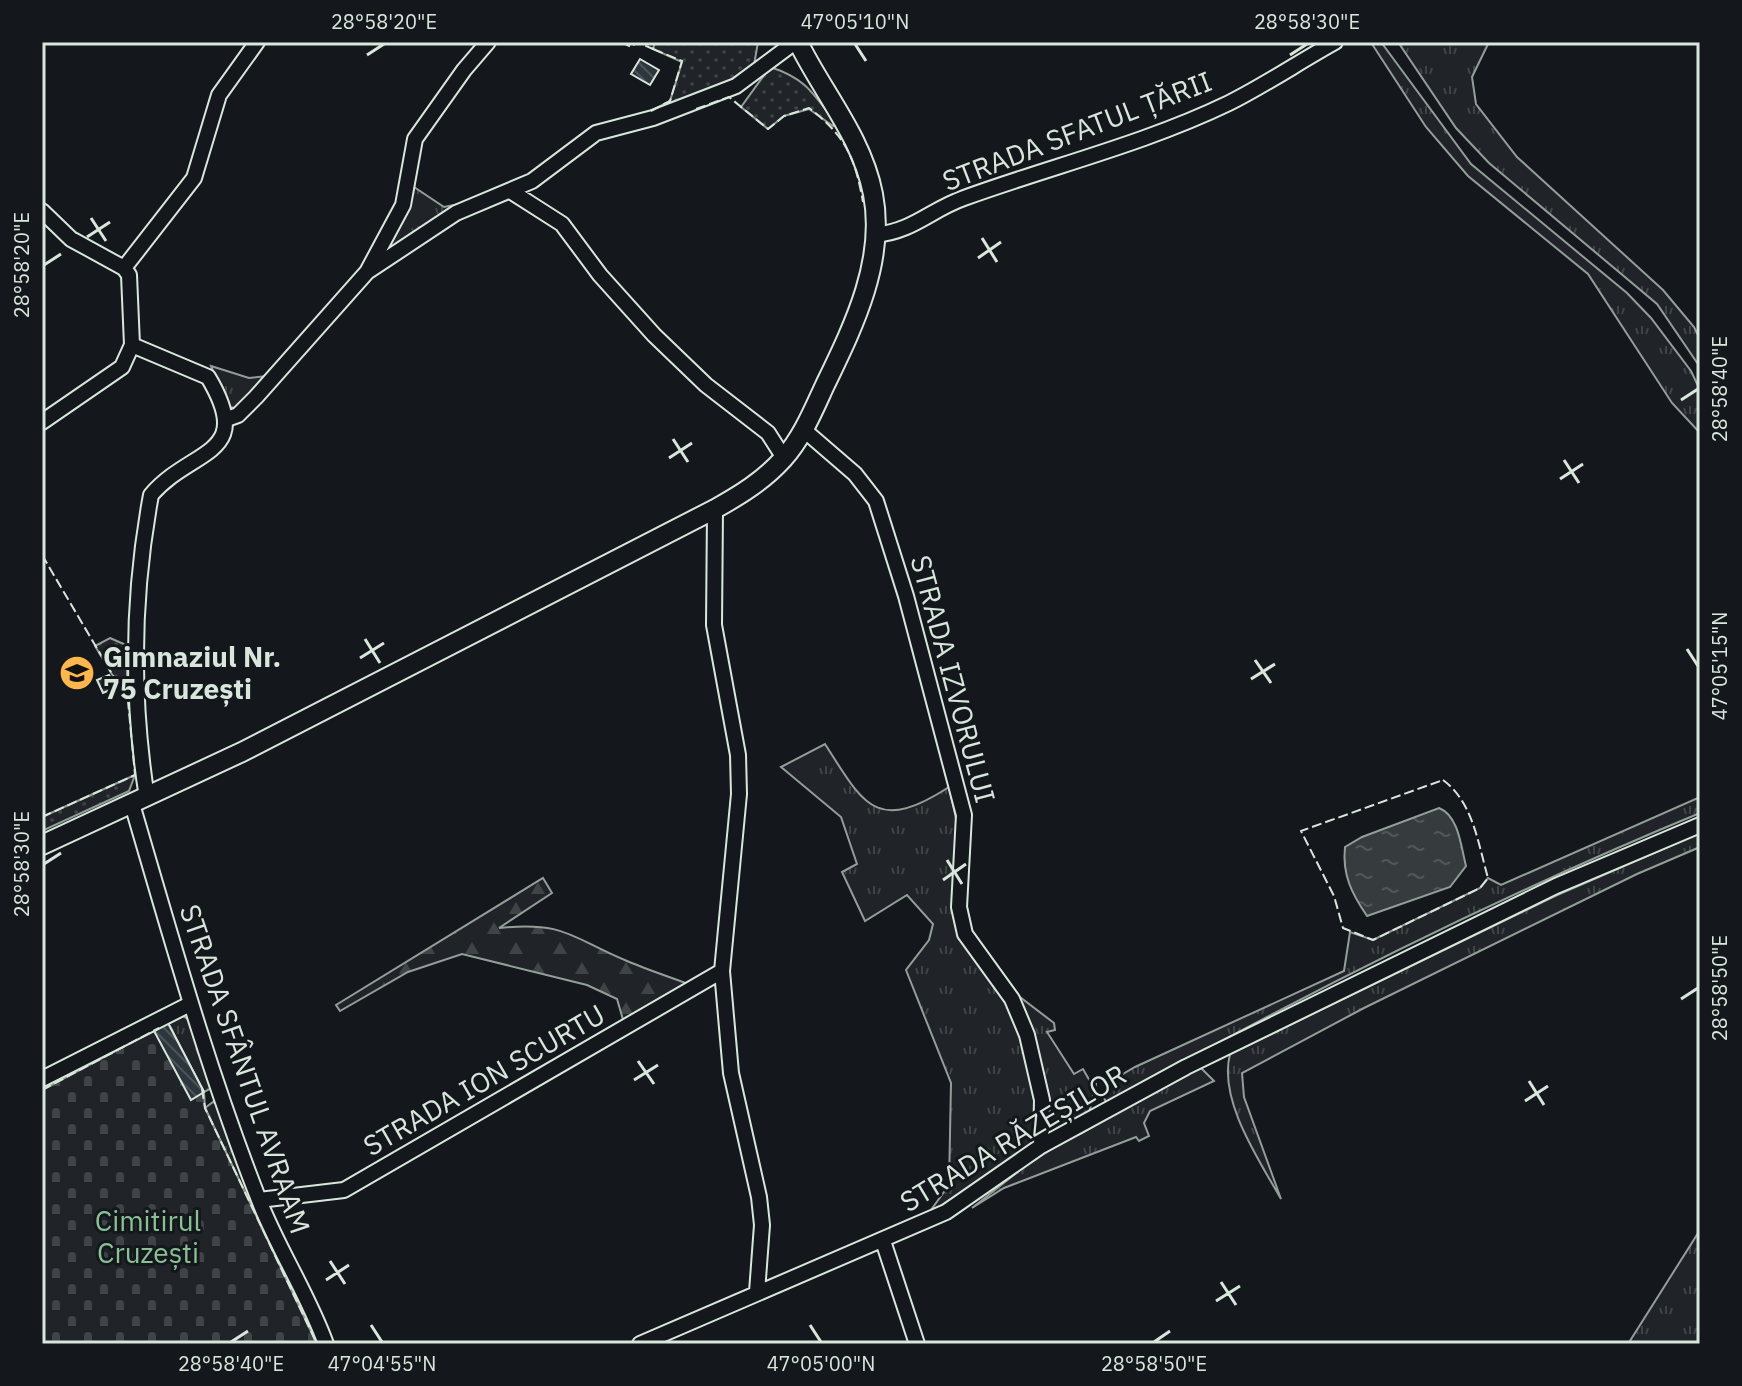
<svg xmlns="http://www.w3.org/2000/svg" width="1742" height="1386" font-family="'IBM Plex Sans',sans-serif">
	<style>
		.grass { fill: url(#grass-tufts); stroke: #939e99; stroke-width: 2 }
		.forest { fill: url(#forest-firs); stroke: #939e99; stroke-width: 2 }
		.cemetery { fill: url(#cemetery-stones); stroke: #939e99; stroke-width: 2 }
		.park { fill: url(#park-dots); stroke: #939e99; stroke-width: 2 }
		.water { fill: url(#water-ripples); stroke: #939e99; stroke-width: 2 }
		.building { fill: url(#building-back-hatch); stroke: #d8e6dc; stroke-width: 2 }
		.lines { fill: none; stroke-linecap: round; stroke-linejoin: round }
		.minor-casing { stroke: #d8e6dc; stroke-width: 18 }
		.tertiary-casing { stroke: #d8e6dc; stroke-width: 22 }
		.minor { stroke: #14181c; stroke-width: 14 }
		.tertiary { stroke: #14181c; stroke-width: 18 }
		.fence { stroke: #d8e6dc; stroke-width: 2; stroke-dasharray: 10 4; stroke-linecap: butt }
		.ticks { fill: none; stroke: #d8e6dc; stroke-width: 3 }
		.labels { text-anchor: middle; stroke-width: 6; stroke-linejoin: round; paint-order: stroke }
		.street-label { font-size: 28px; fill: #d8e6dc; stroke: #14181c }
		.poi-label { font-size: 28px; font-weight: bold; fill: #d8e6dc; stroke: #14181c; text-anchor: start }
		.park-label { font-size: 28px; fill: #8ac095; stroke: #14181c }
		.neatline { fill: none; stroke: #d8e6dc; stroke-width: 3 }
		.ticks-label { font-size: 20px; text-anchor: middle; fill: #d8e6dc }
	</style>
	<defs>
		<pattern id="grass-tufts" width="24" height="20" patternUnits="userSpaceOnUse" patternTransform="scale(2)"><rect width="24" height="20" fill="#202428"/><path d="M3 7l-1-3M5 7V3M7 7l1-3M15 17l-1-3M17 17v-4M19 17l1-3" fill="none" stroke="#404447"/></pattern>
		<pattern id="forest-firs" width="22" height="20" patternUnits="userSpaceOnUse" patternTransform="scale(2)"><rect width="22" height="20" fill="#202428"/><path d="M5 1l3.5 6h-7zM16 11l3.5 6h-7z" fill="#404447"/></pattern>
		<pattern id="cemetery-stones" width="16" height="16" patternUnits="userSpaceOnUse" patternTransform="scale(2)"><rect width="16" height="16" fill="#202428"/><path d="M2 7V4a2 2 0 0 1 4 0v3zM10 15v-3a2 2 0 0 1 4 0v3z" fill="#404447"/></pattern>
		<pattern id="park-dots" width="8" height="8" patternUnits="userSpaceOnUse" patternTransform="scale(2)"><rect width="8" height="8" fill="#202428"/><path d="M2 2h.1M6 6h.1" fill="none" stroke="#404447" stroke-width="1.8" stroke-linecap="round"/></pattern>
		<pattern id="water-ripples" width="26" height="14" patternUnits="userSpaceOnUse" patternTransform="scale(2)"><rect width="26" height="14" fill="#363b3e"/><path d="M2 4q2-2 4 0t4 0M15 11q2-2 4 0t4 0" fill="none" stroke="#525759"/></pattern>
		<pattern id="building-back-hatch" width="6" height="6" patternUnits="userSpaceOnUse" patternTransform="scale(2)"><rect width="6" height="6" fill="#2c363c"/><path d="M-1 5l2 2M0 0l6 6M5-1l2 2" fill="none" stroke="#4a5358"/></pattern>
	</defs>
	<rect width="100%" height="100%" fill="#14181c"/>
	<!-- grass -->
	<path class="grass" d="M1381,42l90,122 156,129 24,25 40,53 9,19v43l-28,-30 -84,-129 -120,-98 -42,-49 -54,-83z
		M1398,42h91l-17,35 4,27 41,53 146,133 31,37 6,12v28l-43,-63 -168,-141 -33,-35z
		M411,185l33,22 15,-3 -81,54z
		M211,366l38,12 17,-2 -30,32 -8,-1z
		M825,744c39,61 51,90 124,43l10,45 1,102 45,65 16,36 17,65 -2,34 -4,11 -80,56 -21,9 18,-25 2,-102 -45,-113 23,-30 4,-16 -26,-29 -42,26 -23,-49 15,-8 -16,-47 -60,-50z
		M1700,797v16c-203,84 -401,183 -593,291l-3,-6 2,-14 29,-17 209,-96 6,-39 23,8 107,-52 8,-10 13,7z
		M1700,833v14l-63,27 -273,134 -122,65 2,24 37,102c-22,-39 -63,-99 -51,-145l325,-158z
		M1012,991l42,32 1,7 -8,2 27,42 9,-5 8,14 5,1 -7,29 -42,24z
		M183,1016l6,4 23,68 -8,4 -36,-69z
		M1201,1068l13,13 -64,30 -6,12 5,13 -10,5 -3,-4 -132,51 -32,20 81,-64 27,-10 113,-65z
		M213,1102l7,3 32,97 69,142h-4l-112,-236z
		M1700,1230v114h-72z"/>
	<!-- forest -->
	<path class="forest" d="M543,878l9,15 -53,35c67,-7 72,10 128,33 21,9 43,16 64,24l-67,38 -7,-24 -30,-14 -125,-31 -54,18 -68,39 -4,-6z"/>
	<!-- cemetery -->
	<path class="cemetery" d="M168,1023l36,69 1,16 112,236h-275v-254z"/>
	<!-- park -->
	<path class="park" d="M655,42h103l-5,29 -87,39 -15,1 19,-10 12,-39 -29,-13z
		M770,67c35,11 43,26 65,55l-2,4 -24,-17 -25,7 -16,13 -27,-22z
		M110,638l16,7 2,56 -33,-55z
		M135,775l-6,16 -87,40v-14z"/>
	<!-- water -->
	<path class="water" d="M1439,808c20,8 22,39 27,58l-16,21 -83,29c-15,-22 -25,-41 -22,-69l17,-10z"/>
	<!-- building -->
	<path class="building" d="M640,59l19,11 -9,15 -19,-11z
		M109,675l6,13 -12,5 -6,-13z
		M168,1023l36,69 -13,8 -37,-69z"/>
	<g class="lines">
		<defs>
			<path id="minor" d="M512,192l50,32 38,51 54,60 52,50 62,48 16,25
				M42,211l29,28 53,29 5,7 3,70 76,32c48,80 -16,70 -57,118 -19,102 -20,201 -4,303
				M875,235c39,-4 55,-25 89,-37 88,-32 180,-54 265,-95 36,-18 70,-41 106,-61
				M124,268l70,-90 25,-83 38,-53
				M367,272l89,-59 76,-32 64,-48 57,-15 83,-32 59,-44
				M227,419l11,-4 18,-18 111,-125 36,-67 12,-66 49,-69 24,-28
				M42,422l80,-55 10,-22
				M804,430l51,44 21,27 30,95 58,219 -5,92 6,27 47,65 15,36 15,65 -1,46
				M715,509l-1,116 24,130 1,39 -17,177 9,102 28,124 3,28 -5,67
				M132,804c39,133 76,267 127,396 19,49 49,94 67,144
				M42,1079l148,-75
				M259,1200l85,-10 378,-219
				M883,1241l34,103
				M640,1344l306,-132 95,-66 145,-79 370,-181 144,-61"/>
			<path id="tertiary" d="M42,845l200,-93 473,-243c25,-14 48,-28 68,-50 19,-21 30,-48 42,-74 28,-58 61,-124 48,-191 -11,-57 -50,-101 -75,-152"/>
		</defs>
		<!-- minor casing -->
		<use href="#minor" class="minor-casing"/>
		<!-- tertiary casing -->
		<use href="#tertiary" class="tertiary-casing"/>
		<!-- minor -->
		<use href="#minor" class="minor"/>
		<!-- tertiary -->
		<use href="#tertiary" class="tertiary"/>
		<!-- fence -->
		<path class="fence" d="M621,42l10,5 6,-5 16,7 2,-7
			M696,109l33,-12 39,32 16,-13 25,-8c37,28 46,50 54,94
			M651,111l19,-10 12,-40 -29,-12
			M42,555l86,146 7,74 -93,42
			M1443,780c30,22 35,63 45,98l-8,10 -107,52 -30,-12 -9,-32 -33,-65z
			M202,1089l3,19 112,236
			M42,1090l117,-62"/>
	</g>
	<!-- ticks -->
	<path class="ticks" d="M855,44l11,17M367,55l17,-11M1290,55l17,-11M91,218l15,23M87,237l23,-15M982,238l15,24M978,258l23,-16M44,265l17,-11M1681,400l17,-11M673,439l15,23M669,458l23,-15M1564,460l15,23M1560,479l23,-15M365,639l15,24M1687,649l11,17M360,658l24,-15M1255,660l16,23M1251,679l24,-15M947,860l15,24M44,864l17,-11M943,880l23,-16M1681,999l17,-11M638,1061l16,23M634,1080l24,-15M1529,1081l15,24M1525,1101l23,-15M330,1261l15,23M326,1280l23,-15M1221,1282l15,23M1216,1301l24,-15M371,1325l11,17M810,1325l11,17M231,1342l17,-11M1154,1342l16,-11"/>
	<!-- icons -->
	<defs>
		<symbol id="school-disc" viewBox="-11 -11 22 22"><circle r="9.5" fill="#ffb74d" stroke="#14181c"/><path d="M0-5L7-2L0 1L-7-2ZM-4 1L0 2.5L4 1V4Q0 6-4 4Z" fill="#111"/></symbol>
	</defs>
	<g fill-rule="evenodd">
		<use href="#school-disc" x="57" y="653" width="40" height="40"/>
	</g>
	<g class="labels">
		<!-- street labels -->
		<g class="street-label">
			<text transform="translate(1077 131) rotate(-21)" y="10">STRADA SFATUL ȚĂRII</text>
			<text transform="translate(953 679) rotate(75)" y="10">STRADA IZVORULUI</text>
			<text transform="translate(245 1069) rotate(71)" y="10">STRADA SFÂNTUL AVRAAM</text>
			<text transform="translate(484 1080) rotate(-30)" y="10">STRADA ION SCURTU</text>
			<text transform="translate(1013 1138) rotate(-31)" y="10">STRADA RĂZEȘILOR</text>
		</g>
		<!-- poi labels -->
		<g class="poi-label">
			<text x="103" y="667">Gimnaziul Nr.<tspan x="103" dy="32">75 Cruzești</tspan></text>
		</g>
		<!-- park labels -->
		<g class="park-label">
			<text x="148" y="1231">Cimitirul<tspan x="148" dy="32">Cruzești</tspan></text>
		</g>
	</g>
	<!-- border -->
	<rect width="1742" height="1386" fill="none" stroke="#14181c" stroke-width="88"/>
	<rect x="44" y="44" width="1654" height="1298" class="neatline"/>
	<g class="ticks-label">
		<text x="384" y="29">28°58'20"E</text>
		<text x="855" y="29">47°05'10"N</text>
		<text x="1307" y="29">28°58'30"E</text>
		<text transform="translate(22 265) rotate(-90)" y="7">28°58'20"E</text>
		<text transform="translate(1720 389) rotate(-90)" y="7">28°58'40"E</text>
		<text transform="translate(1720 666) rotate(-90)" y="7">47°05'15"N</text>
		<text transform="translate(22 864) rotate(-90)" y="7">28°58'30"E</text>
		<text transform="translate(1720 988) rotate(-90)" y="7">28°58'50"E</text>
		<text x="231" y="1371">28°58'40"E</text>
		<text x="382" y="1371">47°04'55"N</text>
		<text x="821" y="1371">47°05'00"N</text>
		<text x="1154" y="1371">28°58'50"E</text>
	</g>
</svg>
